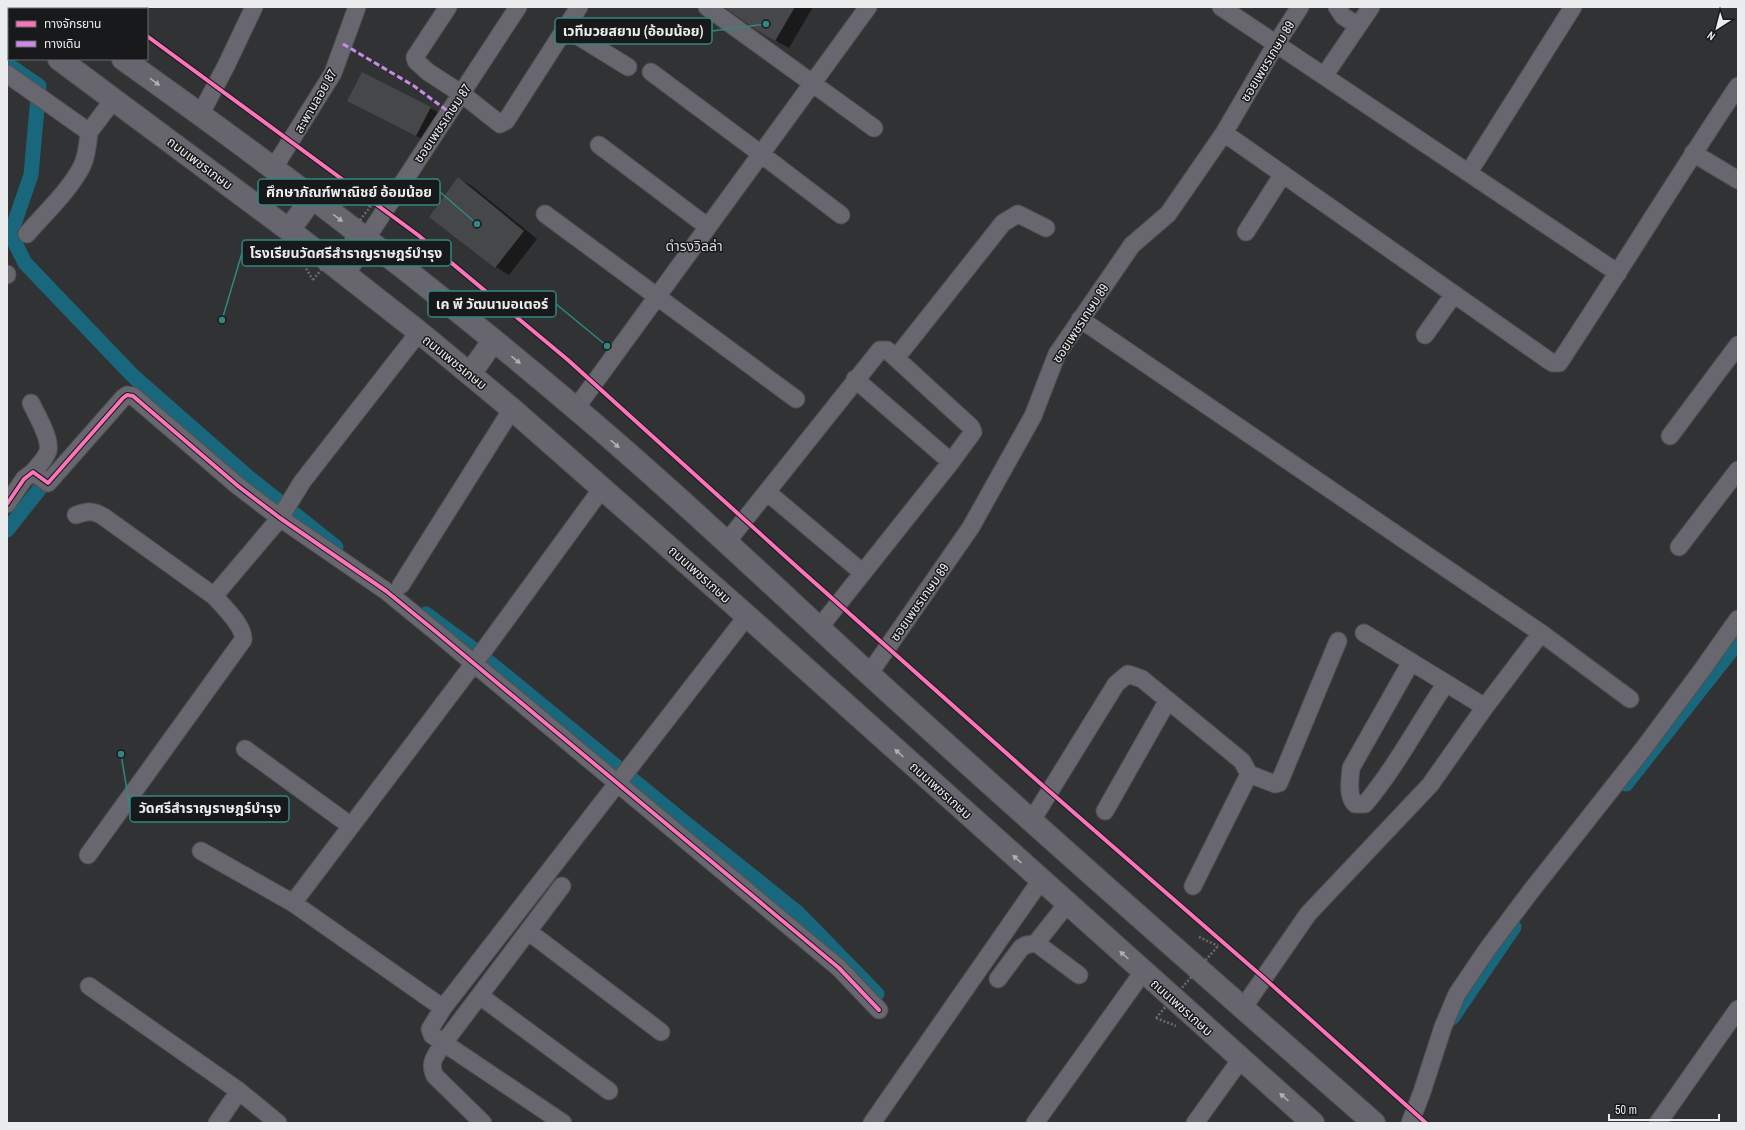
<svg xmlns="http://www.w3.org/2000/svg" width="1745" height="1130" font-family="'Archivo Narrow','Noto Sans Thai',sans-serif">
	<style>
		.shadow { fill: #0007 }
		.lines { fill: none; stroke-linecap: round; stroke-linejoin: round }
		.canal { stroke: #19677d; stroke-width: 15 }
		.building { fill: #464748 }
		.minor-casing { stroke: #4f5051; stroke-width: 19 }
		.major-casing { stroke: #4f5051; stroke-width: 24 }
		.path { stroke: #6a696f; stroke-width: 2.5; stroke-dasharray: 2 2; stroke-linecap: butt }
		.minor { stroke: #686770; stroke-width: 17 }
		.major { stroke: #67666e; stroke-width: 22 }
		.path-bridge { stroke: #6a696f; stroke-width: 2.5; stroke-dasharray: 2 2; stroke-linecap: butt }
		.quiet { stroke: #ca8be6; stroke-width: 3; stroke-dasharray: 6 3; stroke-linecap: butt }
		.cycleway-casing { stroke: #18191a; stroke-width: 6 }
		.cycleway { stroke: #fb73b8; stroke-width: 4 }
		.oneway { fill: #b0b0b4 }
		.labels { text-anchor: middle; stroke-width: 3; stroke-linejoin: round; paint-order: stroke }
		.street-label { font-size: 13px; fill: #ebecee; stroke: #18191a }
		.neighbourhood-label { font-size: 14px; fill: #dbdce0; stroke: #18191a }
		.leader { fill: none; stroke: #308881; stroke-width: 1.5 }
		.callout-dot { fill: #308881; stroke: #18191a; stroke-width: 1.5 }
		.callout { fill: #18191a; stroke: #308881; stroke-width: 1.5 }
		.callout-label { font-size: 14px; text-anchor: middle; font-weight: bold; fill: #ebecee }
	</style>
	<rect width="100%" height="100%" fill="#313233"/>
	<!-- shadow -->
	<path class="shadow" d="M726,7h87l-24,41 -34,-19z
		M359,106l71,2 10,5 -14,28z
		M458,178l14,8 65,53 -28,36 -13,-8z"/>
	<g class="lines">
		<!-- canal -->
		<path class="canal" d="M21,9l2,-2
			M7,64l32,22 -8,89 -18,52 2,16 10,20 108,113 114,100 89,71
			M7,530l46,-58
			M426,614l46,34 211,173 114,91 80,82
			M1626,784l112,-142
			M1452,1018l62,-91"/>
	</g>
	<!-- building -->
	<path class="building" d="M724,7h71l-20,34 -20,-12z
		M362,72l69,35 -15,29 -69,-35z
		M458,177l66,54 -29,37 -66,-51z"/>
	<g class="lines">
		<defs>
			<path id="minor" d="M448,7l-33,50 1,4 12,11 34,22 38,30 6,-3 73,-114
				M707,7l167,121
				M1221,7l397,266
				M1337,7l6,9 15,10
				M565,28l63,39
				M651,72l110,82 80,61
				M7,74l82,58 25,-33
				M1324,76l47,-69
				M200,115l26,-49 28,-59
				M1224,133l324,227 5,3h6c61,-92 118,-186 179,-277
				M599,145l109,82
				M1693,153l45,27
				M273,169l60,-96 24,-66
				M1469,172l104,-165
				M545,214l251,185
				M1246,232l37,-58
				M27,234c18,-21 43,-44 55,-68 5,-10 6,-23 7,-34
				M366,239l152,-232
				M7,275v-1
				M1080,319l461,314 89,66
				M1425,335l29,-41
				M896,358l107,-135 15,-9 28,14
				M855,379l96,83
				M31,403c5,11 20,35 17,48 -2,7 -10,15 -15,21
				M576,408l292,-401
				M1670,436l68,-91
				M767,492l96,81
				M7,504l17,-25 9,-7 15,11 75,-85 4,-3 6,1 105,90 42,32 106,73 49,40 404,337 40,42
				M76,515c12,-4 17,-5 28,2l110,79 66,-78 22,-36 117,-150
				M726,543l154,-193h7l84,77 2,5 -22,30 -132,166
				M1679,547l59,-77
				M401,585l111,-176
				M1364,633l121,74
				M1411,662l-60,106c-1,11 -4,28 4,36h10c31,-37 54,-81 81,-121
				M869,674l102,-147 62,-111 24,-62 75,-109 36,-31 56,-81 52,-89 24,-37
				M245,749l106,77
				M1249,774l26,10 4,-1 59,-142
				M1105,811l63,-111
				M1032,820l84,-136 12,-10 14,5 100,82 7,13 -56,112
				M201,851l92,52 150,105 -13,21 2,6 131,88
				M88,855l155,-215c2,-13 -20,-34 -29,-44
				M293,903l191,-253 119,-163
				M1067,904l-31,39 43,32
				M529,932l132,100
				M998,979l23,-31 5,-3 10,-2
				M89,986l150,105 39,32
				M480,996l129,95
				M443,1008l304,-392
				M1243,1008l65,-94 122,-129 55,-78 56,-74
				M217,1123l22,-32
				M483,1123l-48,-47c-7,-13 1,-21 8,-32l119,-158
				M872,1123l169,-243
				M1035,1123l108,-151
				M1195,1123l46,-64
				M1410,1123l12,-31 21,-65 14,-33 29,-43 45,-60 113,-143 58,-78 36,-51
				M1658,1123l80,-114"/>
			<path id="major" d="M50,7l3,2
				M7,23l2,2
				M59,59l230,171 130,102 93,77 235,207 566,507
				M123,59c155,110 306,225 451,348 101,85 197,177 294,266 166,152 336,301 506,450
				M289,230l23,-32
				M344,273l22,-34
				M470,374l23,-33"/>
		</defs>
		<!-- minor casing -->
		<use href="#minor" class="minor-casing"/>
		<!-- major casing -->
		<use href="#major" class="major-casing"/>
		<!-- path -->
		<path class="path" d="M353,200l17,6
			M304,265l9,15
			M1199,937l19,9
			M1156,1018l20,8"/>
		<!-- minor -->
		<use href="#minor" class="minor"/>
		<!-- major -->
		<use href="#major" class="major"/>
		<!-- path-bridge -->
		<path class="path-bridge" d="M313,280l58,-74
			M1156,1018l62,-72"/>
		<!-- quiet -->
		<path class="quiet" d="M343,44l71,42 35,26"/>
		<defs>
			<path id="cycleway" d="M147,36l271,199 150,125 229,207 244,217 223,194 162,145
				M7,504l17,-25 9,-7 15,11 75,-85 4,-3 6,1 105,90 42,32 106,73 49,40 404,337 40,42"/>
		</defs>
		<!-- cycleway casing -->
		<use href="#cycleway" class="cycleway-casing"/>
		<!-- cycleway -->
		<use href="#cycleway" class="cycleway"/>
	</g>
	<!-- one-way arrows -->
	<defs><path id="oneway-solid" d="M-6-.8H1V-3.2L6.5 0L1 3.2V.8H-6Z"/></defs>
	<g class="oneway">
		<use href="#oneway-solid" transform="translate(155 82) rotate(36)"/>
		<use href="#oneway-solid" transform="translate(338 218) rotate(37)"/>
		<use href="#oneway-solid" transform="translate(516 360) rotate(39)"/>
		<use href="#oneway-solid" transform="translate(615 444) rotate(42)"/>
		<use href="#oneway-solid" transform="translate(899 753) rotate(-138)"/>
		<use href="#oneway-solid" transform="translate(1017 859) rotate(-138)"/>
		<use href="#oneway-solid" transform="translate(1124 955) rotate(-138)"/>
		<use href="#oneway-solid" transform="translate(1284 1097) rotate(-138)"/>
	</g>
	<g class="labels">
		<!-- street labels -->
		<g class="street-label">
			<text transform="translate(1267 61) rotate(-59)" y="5">ซอยเพชรเกษม 89</text>
			<text transform="translate(315 101) rotate(-60)" y="5">สะพานลอย 87</text>
			<text transform="translate(442 123) rotate(-56)" y="5">ซอยเพชรเกษม 87</text>
			<text transform="translate(200 163) rotate(37)" y="5">ถนนเพชรเกษม</text>
			<text transform="translate(1080 323) rotate(-57)" y="5">ซอยเพชรเกษม 89</text>
			<text transform="translate(455 362) rotate(39)" y="5">ถนนเพชรเกษม</text>
			<text transform="translate(700 574) rotate(42)" y="5">ถนนเพชรเกษม</text>
			<text transform="translate(919 602) rotate(-55)" y="5">ซอยเพชรเกษม 89</text>
			<text transform="translate(941 790) rotate(42)" y="5">ถนนเพชรเกษม</text>
			<text transform="translate(1182 1007) rotate(42)" y="5">ถนนเพชรเกษม</text>
		</g>
		<!-- neighbourhood labels -->
		<g class="neighbourhood-label">
			<text x="694" y="251">ดำรงวิลล่า</text>
		</g>
	</g>
	<!-- callouts -->
	<path class="leader" d="M766 24L712 31M477 224L440 192M222 320L242 253M607 346L556 304M121 754L130 809"/>
	<g class="callout-dot">
		<circle cx="766" cy="24" r="4"/>
		<circle cx="477" cy="224" r="4"/>
		<circle cx="222" cy="320" r="4"/>
		<circle cx="607" cy="346" r="4"/>
		<circle cx="121" cy="754" r="4"/>
	</g>
	<g class="callout">
		<rect x="555" y="18" width="157" height="26" rx="4"/>
		<rect x="258" y="179" width="182" height="26" rx="4"/>
		<rect x="242" y="240" width="209" height="26" rx="4"/>
		<rect x="428" y="291" width="128" height="26" rx="4"/>
		<rect x="130" y="796" width="159" height="26" rx="4"/>
	</g>
	<g class="callout-label">
		<text x="633" y="36">เวทีมวยสยาม (อ้อมน้อย)</text>
		<text x="349" y="197">ศึกษาภัณฑ์พาณิชย์ อ้อมน้อย</text>
		<text x="346" y="258">โรงเรียนวัดศรีสําราญราษฎร์บํารุง</text>
		<text x="492" y="309">เค พี วัฒนามอเตอร์</text>
		<text x="210" y="813">วัดศรีสําราญราษฎร์บํารุง</text>
	</g>
	<!-- border -->
	<rect width="1745" height="1130" fill="none" stroke="#ebecee" stroke-width="16"/>
	<!-- legend -->
	<rect x="8" y="8" width="140" height="52" fill="#18191a" stroke="#6c6d6f"/>
	<rect x="16" y="21" width="20" height="6" fill="#fb73b8" stroke="#6c6d6f"/>
	<text x="44" y="28" font-size="12" fill="#ebecee">ทางจักรยาน</text>
	<rect x="16" y="41" width="20" height="6" fill="#ca8be6" stroke="#6c6d6f"/>
	<text x="44" y="48" font-size="12" fill="#ebecee">ทางเดิน</text>
	<!-- north arrow -->
	<g transform="translate(1717 28) rotate(216)" stroke="#18191a" stroke-width="3" paint-order="stroke">
	<path d="M0-3L7 15L0 10L-7 15Z" fill="#ebecee"/>
	<text y="-6" font-size="11" font-weight="bold" text-anchor="middle" fill="#ebecee">N</text>
	</g>
	<!-- scale -->
	<path d="M1609 1114v6h110v-6" fill="none" stroke="#ebecee" stroke-width="2"/>
	<text x="1615" y="1114" font-size="12" fill="#ebecee" stroke="#18191a" stroke-width="3" paint-order="stroke">50 m</text>
</svg>
